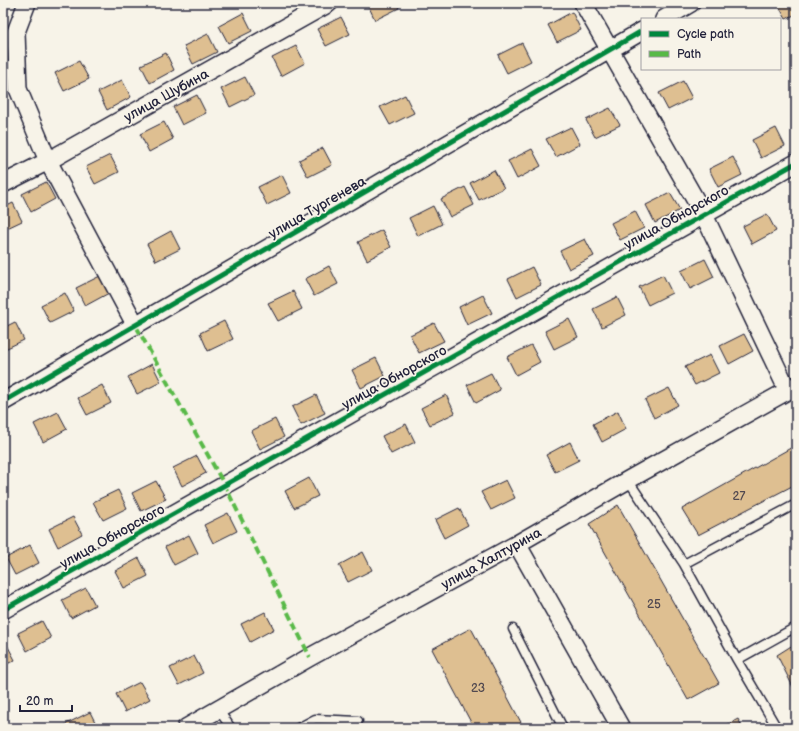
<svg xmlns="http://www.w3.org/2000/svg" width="799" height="731" font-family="'Balsamiq Sans',sans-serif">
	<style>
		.building { fill: #debf91; stroke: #22223b }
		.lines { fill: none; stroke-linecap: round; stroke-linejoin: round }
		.service-casing { stroke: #22223b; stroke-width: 11 }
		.minor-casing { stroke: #22223b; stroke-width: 20 }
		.service { stroke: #f7f3e8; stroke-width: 8 }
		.minor { stroke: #f7f3e8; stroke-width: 17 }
		.quiet { stroke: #58b947; stroke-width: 4; stroke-dasharray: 8 4; stroke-linecap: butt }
		.cycleway-casing { stroke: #f7f3e8; stroke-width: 8 }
		.cycleway { stroke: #00873e; stroke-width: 5 }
		.labels { text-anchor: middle; stroke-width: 3.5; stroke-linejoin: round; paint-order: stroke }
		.number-label { font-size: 12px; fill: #514950 }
		.street-label { font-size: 14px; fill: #22223b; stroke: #f7f3e8 }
	</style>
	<rect width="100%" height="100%" fill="#f7f3e8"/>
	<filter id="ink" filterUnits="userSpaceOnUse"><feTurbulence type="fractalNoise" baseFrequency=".025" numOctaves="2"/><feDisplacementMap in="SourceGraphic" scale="8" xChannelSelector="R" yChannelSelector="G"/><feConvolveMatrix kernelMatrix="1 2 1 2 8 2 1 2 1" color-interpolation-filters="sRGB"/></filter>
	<g filter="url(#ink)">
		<!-- building -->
		<path class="building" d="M367,3h30l2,5 -24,12z
			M777,3h19v11l-10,5z
			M572,12l9,18 -24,12 -9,-17z
			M243,13l9,18 -24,12 -9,-17z
			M341,17l9,17 -24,12 -9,-17z
			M208,34l9,18 -24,12 -9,-18z
			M522,43l9,18 -24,12 -9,-18z
			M296,46l9,17 -24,13 -9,-18z
			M166,53l8,17 -24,13 -9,-18z
			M79,61l10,18 -25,12 -9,-18z
			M245,77l9,18 -24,12 -9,-18z
			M122,80l9,17 -24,13 -9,-18z
			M683,81l9,17 -24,12 -9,-17z
			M197,95l9,18 -24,12 -9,-18z
			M405,95l9,18 -24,12 -10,-18z
			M610,108l10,17 -25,12 -9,-17z
			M164,122l9,17 -24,13 -9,-18z
			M571,127l9,17 -24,13 -10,-18z
			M776,128l9,18 -24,12 -9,-18z
			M323,148l9,17 -24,12 -9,-17z
			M532,149l9,17 -24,13 -9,-18z
			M110,155l9,17 -24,12 -9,-17z
			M733,157l9,18 -24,12 -9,-18z
			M494,170l10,18 -25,12 -9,-17z
			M282,175l9,18 -24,12 -9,-18z
			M46,182l9,17 -24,13 -9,-18z
			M465,187l9,18 -24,12 -9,-18z
			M670,193l10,17 -25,13 -9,-18z
			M13,203l9,18 -19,9v-22z
			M433,206l9,18 -24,12 -9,-18z
			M635,211l9,17 -24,12 -9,-17z
			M767,214l9,17 -24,13 -9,-18z
			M382,230l9,17 -24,13 -9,-18z
			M171,231l9,18 -24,12 -9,-17z
			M585,239l9,17 -25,13 -9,-18z
			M705,259l9,18 -24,12 -9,-18z
			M329,266l9,18 -24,12 -9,-17z
			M532,267l9,18 -24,12 -9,-18z
			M663,275l9,18 -24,12 -9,-18z
			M100,276l9,17 -24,13 -9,-18z
			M293,291l9,18 -24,12 -10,-18z
			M65,293l9,18 -24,12 -9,-18z
			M483,295l9,18 -25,12 -8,-18z
			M617,297l9,18 -24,12 -9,-18z
			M569,319l9,18 -24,12 -9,-18z
			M224,321l9,18 -25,12 -8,-18z
			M15,322l9,18 -21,10v-22z
			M434,323l10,18 -25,12 -9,-18z
			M744,334l9,17 -24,13 -9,-18z
			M531,345l9,17 -24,13 -9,-18z
			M710,355l9,18 -24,12 -10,-18z
			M376,358l9,18 -24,12 -9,-18z
			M152,364l9,18 -24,12 -9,-17z
			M491,373l9,17 -24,13 -9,-18z
			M102,385l9,18 -24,12 -9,-17z
			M669,388l9,17 -24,13 -9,-18z
			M316,395l9,18 -24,12 -9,-18z
			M446,395l9,18 -25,12 -9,-17z
			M618,411l8,18 -24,13 -9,-18z
			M58,412l9,17 -24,13 -9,-18z
			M275,419l9,18 -24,12 -9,-18z
			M406,424l9,18 -24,12 -9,-18z
			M570,442l9,18 -24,12 -9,-17z
			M796,445v39l-98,51 -16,-26z
			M197,456l9,17 -24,13 -9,-18z
			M309,478l9,18 -24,12 -9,-17z
			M506,480l9,18 -24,12 -10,-18z
			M156,481l10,18 -25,12 -9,-18z
			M118,490l9,18 -24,12 -10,-18z
			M618,505l101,178 -31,17 -99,-176z
			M459,508l9,17 -24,13 -9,-18z
			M228,513l9,18 -24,12 -9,-18z
			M73,517l9,17 -24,13 -9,-18z
			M189,535l9,18 -24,12 -9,-18z
			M30,545l9,18 -24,12 -9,-17z
			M363,552l9,18 -24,12 -9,-17z
			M139,558l9,18 -24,12 -9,-17z
			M86,588l9,17 -24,13 -9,-18z
			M265,612l9,17 -24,13 -9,-18z
			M42,621l9,17 -24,13 -9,-18z
			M471,628l53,100h-50l-42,-79z
			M6,643l9,17 -12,6v-22z
			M796,643v42l-3,2 -16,-32z
			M194,656l9,17 -24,12 -9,-17z
			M140,682l10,17 -25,13 -9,-18z
			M90,712l8,16h-31l-1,-4z
			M738,719l5,9h-22z"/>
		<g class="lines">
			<defs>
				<path id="service" d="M628,480l56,84 53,96 40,68
					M684,564l112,-60
					M513,629l50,99
					M737,660l59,-33
					M218,709l13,19
					M298,728l17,-9 43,2"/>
				<path id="minor" d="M27,3l-11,29 2,57 30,72 88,165
					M583,3l121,212 84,176
					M664,19l27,-16
					M3,184l45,-23 281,-158
					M3,402l639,-371
					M517,544l104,184
					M3,610l793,-447
					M186,728l124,-71 207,-113 111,-64 168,-94"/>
			</defs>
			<!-- service casing -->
			<use href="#service" class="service-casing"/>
			<!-- minor casing -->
			<use href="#minor" class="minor-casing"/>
			<!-- service -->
			<use href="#service" class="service"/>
			<!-- minor -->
			<use href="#minor" class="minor"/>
			<!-- quiet -->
			<path class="quiet" d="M136,326l89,160 85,171"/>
			<defs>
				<path id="cycleway" d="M3,402l639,-371
					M3,610l793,-447"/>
			</defs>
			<!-- cycleway casing -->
			<use href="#cycleway" class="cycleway-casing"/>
			<!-- cycleway -->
			<use href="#cycleway" class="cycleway"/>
		</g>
	</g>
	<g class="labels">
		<!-- number labels -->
		<g class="number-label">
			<text x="739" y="500">27</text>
			<text x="654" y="608">25</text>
			<text x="478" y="692">23</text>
		</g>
		<!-- street labels -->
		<g class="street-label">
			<text transform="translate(166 95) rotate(-29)" y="5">улица Шубина</text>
			<text transform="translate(317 207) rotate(-30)" y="5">улица Тургенева</text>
			<text transform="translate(676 217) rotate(-29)" y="5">улица Обнорского</text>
			<text transform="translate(394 377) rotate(-29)" y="5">улица Обнорского</text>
			<text transform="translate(112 536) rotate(-29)" y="5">улица Обнорского</text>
			<text transform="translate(491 558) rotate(-29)" y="5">улица Халтурина</text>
		</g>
	</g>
	<!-- margin -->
	<rect width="799" height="731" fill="none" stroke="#f7f3e8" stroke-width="16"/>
	<rect x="8" y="8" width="783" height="715" fill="none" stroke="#22223b" stroke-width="1.5" filter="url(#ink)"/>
	<!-- legend -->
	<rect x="641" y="18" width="140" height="52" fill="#f7f3e8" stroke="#a29fa3"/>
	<rect x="649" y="31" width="20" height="6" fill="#00873e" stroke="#a29fa3"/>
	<text x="677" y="38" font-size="12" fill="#22223b">Cycle path</text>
	<rect x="649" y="51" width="20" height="6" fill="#58b947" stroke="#a29fa3"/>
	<text x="677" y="58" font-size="12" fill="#22223b">Path</text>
	<!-- scale -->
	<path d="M20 705v6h52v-6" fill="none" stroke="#22223b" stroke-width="2"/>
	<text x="26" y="705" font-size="12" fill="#22223b" stroke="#f7f3e8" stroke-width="3" paint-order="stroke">20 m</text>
</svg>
